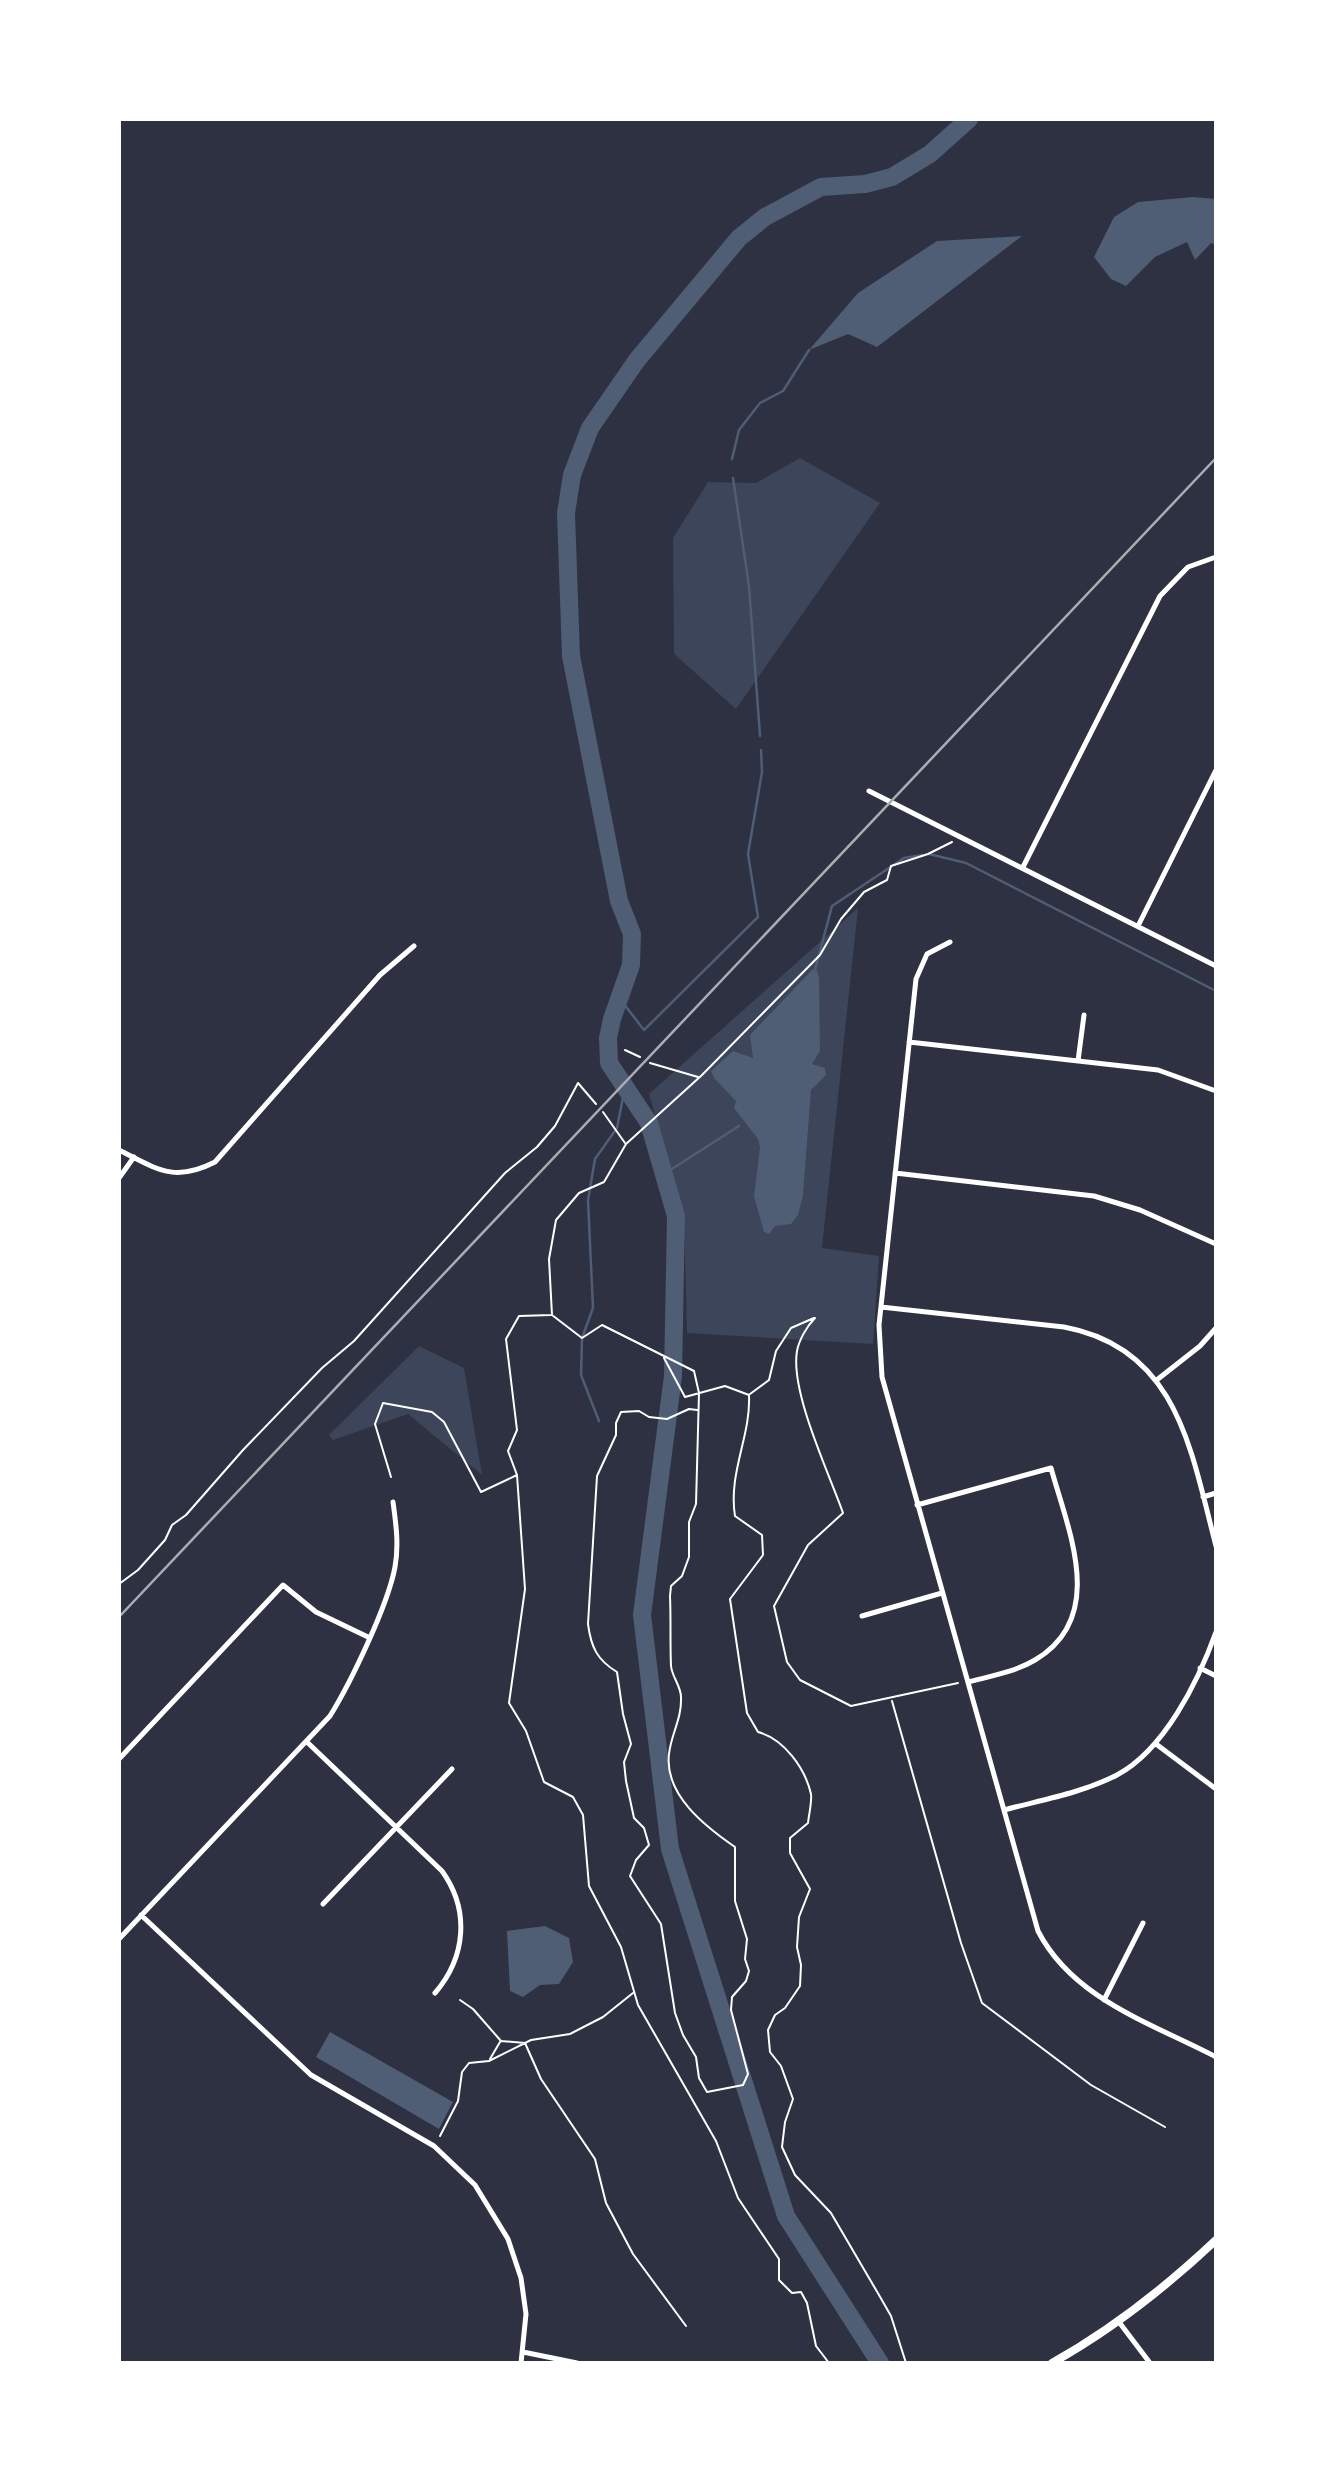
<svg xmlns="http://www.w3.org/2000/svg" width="1335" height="2482" font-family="'Work Sans',sans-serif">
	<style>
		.green { fill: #3c4559 }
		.water { fill: #4f5d75 }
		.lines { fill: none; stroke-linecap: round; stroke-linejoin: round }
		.stream { stroke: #4f5d75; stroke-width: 2.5 }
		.river { stroke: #4f5d75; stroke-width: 18 }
		.path { stroke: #fff; stroke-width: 2 }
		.minor { stroke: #fff; stroke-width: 5 }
		.secondary { stroke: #fff; stroke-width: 8 }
		.rail { stroke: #abadb3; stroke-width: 2.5 }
	</style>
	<rect width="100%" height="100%" fill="#2d3142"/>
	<!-- green -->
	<path class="green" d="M800,458l80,45 -144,206 -62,-55 -1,-116 35,-56 48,1z
		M858,908l-36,340 57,8 -6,88 -186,-11 -3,-118 -35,-121z
		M419,1346l45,22 18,107 -74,-61 -75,26 -4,-5z"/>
	<!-- water -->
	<path class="water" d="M1193,197l23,2v46l-5,-2 -16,17 -8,-18 -32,15 -29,29 -15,-7 -17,-22 20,-40 24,-15z
		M1022,236l-145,111 -29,-13 -39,16 49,-57 79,-52z
		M812,970h5l2,7 1,74 -8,13 13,4 1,7 -15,15 -8,105 -5,20 -7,9 -16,2 -6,8 -5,-2 -10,-36 6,-48 -2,-9 -24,-31 2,-7 -22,-23 -3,-7 22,-20 20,7 -3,-23z
		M545,1926l24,12 4,24 -14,22 -19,1 -17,12 -13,-6 -3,-60z
		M330,2032l123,70 -14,27 -123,-72z"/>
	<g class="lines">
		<!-- stream -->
		<path class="stream" d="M732,459l7,-29 21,-27 23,-12 26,-41
			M733,478l16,108 11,150
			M929,854l37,9 250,128
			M815,970l17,-64 72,-48 18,-3
			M620,999l24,31 114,-113 -10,-63 14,-82 -1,-22
			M664,1174l75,-48
			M599,1421l-18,-46 1,-37 11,-30 -5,-108 7,-41 22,-31 8,-41"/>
		<!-- river -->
		<path class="river" d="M880,2363l-94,-147 -116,-367 -28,-234 31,-239 3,-160 -27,-93 -40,-60 -1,-25 4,-19 19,-54 1,-31 -13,-33 -48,-245 -5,-143 6,-38 18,-47 47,-68 102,-122 26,-21 56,-30 44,-3 27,-7 38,-23 39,-35"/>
		<!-- path -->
		<path class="path" d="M625,1050l15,7
			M650,1063l48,14
			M603,1112l22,31
			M551,1315l-32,1 -13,23 11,91 -9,21 9,24 8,114 -16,114 17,28 18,51 29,15 10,18 6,71 32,61 17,58 78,136 22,57 41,61v21l13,13 9,-1 6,11 9,43 13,17
			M815,1318c-8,8 -16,22 -18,33 -7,41 32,122 46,162l-35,32 -34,61 13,56 13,18 51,26 107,-23
			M664,1358l21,39 40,-11 24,9c2,41 -21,78 -14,121l27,19 1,20 -33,44 17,114 11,19c26,7 47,36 53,62 1,8 -2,20 -3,29l-18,15v15l20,36 -11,28 -2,30 4,18 -1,21 -15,22 -10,7 -7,15 2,22 11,14 12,33 -8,23 -3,25 13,28 36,38 48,82 12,21 15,47
			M750,1394l19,-14 7,-29 15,-23 23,-10
			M697,1410l-8,-1 -22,10 -18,-2 -10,-6 -18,1 -5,11v12l-19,41 -9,148c3,23 9,36 29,48l6,42 8,30 -7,18 2,19 8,37 10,10 5,17 -13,15 -6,16 31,48 14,89 8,22 13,22 3,21 8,14 36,-7 5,-11 -17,-64 1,-13 14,-16 3,-10 -4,-12 2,-20 -12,-38v-54c-29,-20 -71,-52 -66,-93 2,-20 13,-35 12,-57 0,-11 -9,-20 -10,-31 -1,-23 0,-47 -1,-70l1,-10 11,-10 7,-19v-35l7,-18 3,-111 -5,-22 -92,-46 -20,13 -30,-23 -3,-56 7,-39 23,-27 25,-11 22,-38 76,-69 118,-120 21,-36 23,-27 23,-12 4,-14 37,-12 24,-12
			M391,1477l-16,-53 8,-21 49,9 12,10 37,70 36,-17
			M119,1584l19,-14 27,-30 7,-15 14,-10 57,-65 79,-82 32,-27 151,-168 32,-26 18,-21 23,-43 18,21
			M892,1701l69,242 21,60 109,82 74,42
			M460,2000l13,9 28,32 24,2 16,36 54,80 11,44 27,51 53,72
			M490,2059l10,-17
			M440,2136l18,-35 4,-29 7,-9 20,-2 42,-21 39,-6 33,-17 30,-24"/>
		<!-- minor -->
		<path class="minor" d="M869,791l347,175
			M1023,867l137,-271 28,-29 28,-10
			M1138,926l78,-156
			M950,942l-23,12 -11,25 -37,346 3,52 156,554c35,68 113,92 178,126
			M909,1042l249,28 58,21
			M1078,1061l6,-46
			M119,1150c38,19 55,33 96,12l165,-187 34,-29
			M895,1173l199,23 46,14 76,34
			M119,1178l15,-21
			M881,1307l183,20c114,21 127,124 152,219
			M1158,1379l42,-33 16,-18
			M1203,1497l13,-4
			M917,1505l134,-37c17,62 57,149 -16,192 -20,12 -44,16 -67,22
			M862,1616l80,-23
			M1200,1668l16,8
			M307,1742l135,129c28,39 24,86 -7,122
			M1156,1744l60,45
			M119,1759l164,-174 33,27 52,25
			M1004,1810c37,-10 78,-17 113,-35 47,-25 81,-93 99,-143
			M323,1904l129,-135
			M141,1915l170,160 123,71 41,39 33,54 13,39 5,36 -5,49
			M119,1939l211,-223c21,-34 58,-111 65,-149 4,-22 1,-43 -2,-65
			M1104,2000l39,-77
			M1119,2322l31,41
			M523,2352l54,11"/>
		<!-- secondary -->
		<path class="secondary" d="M1052,2363c61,-34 113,-75 164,-123"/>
		<!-- rail -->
		<path class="rail" d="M119,1617l1097,-1159"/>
	</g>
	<!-- border -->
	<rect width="1335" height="2482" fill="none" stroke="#ffffff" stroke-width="242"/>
</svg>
